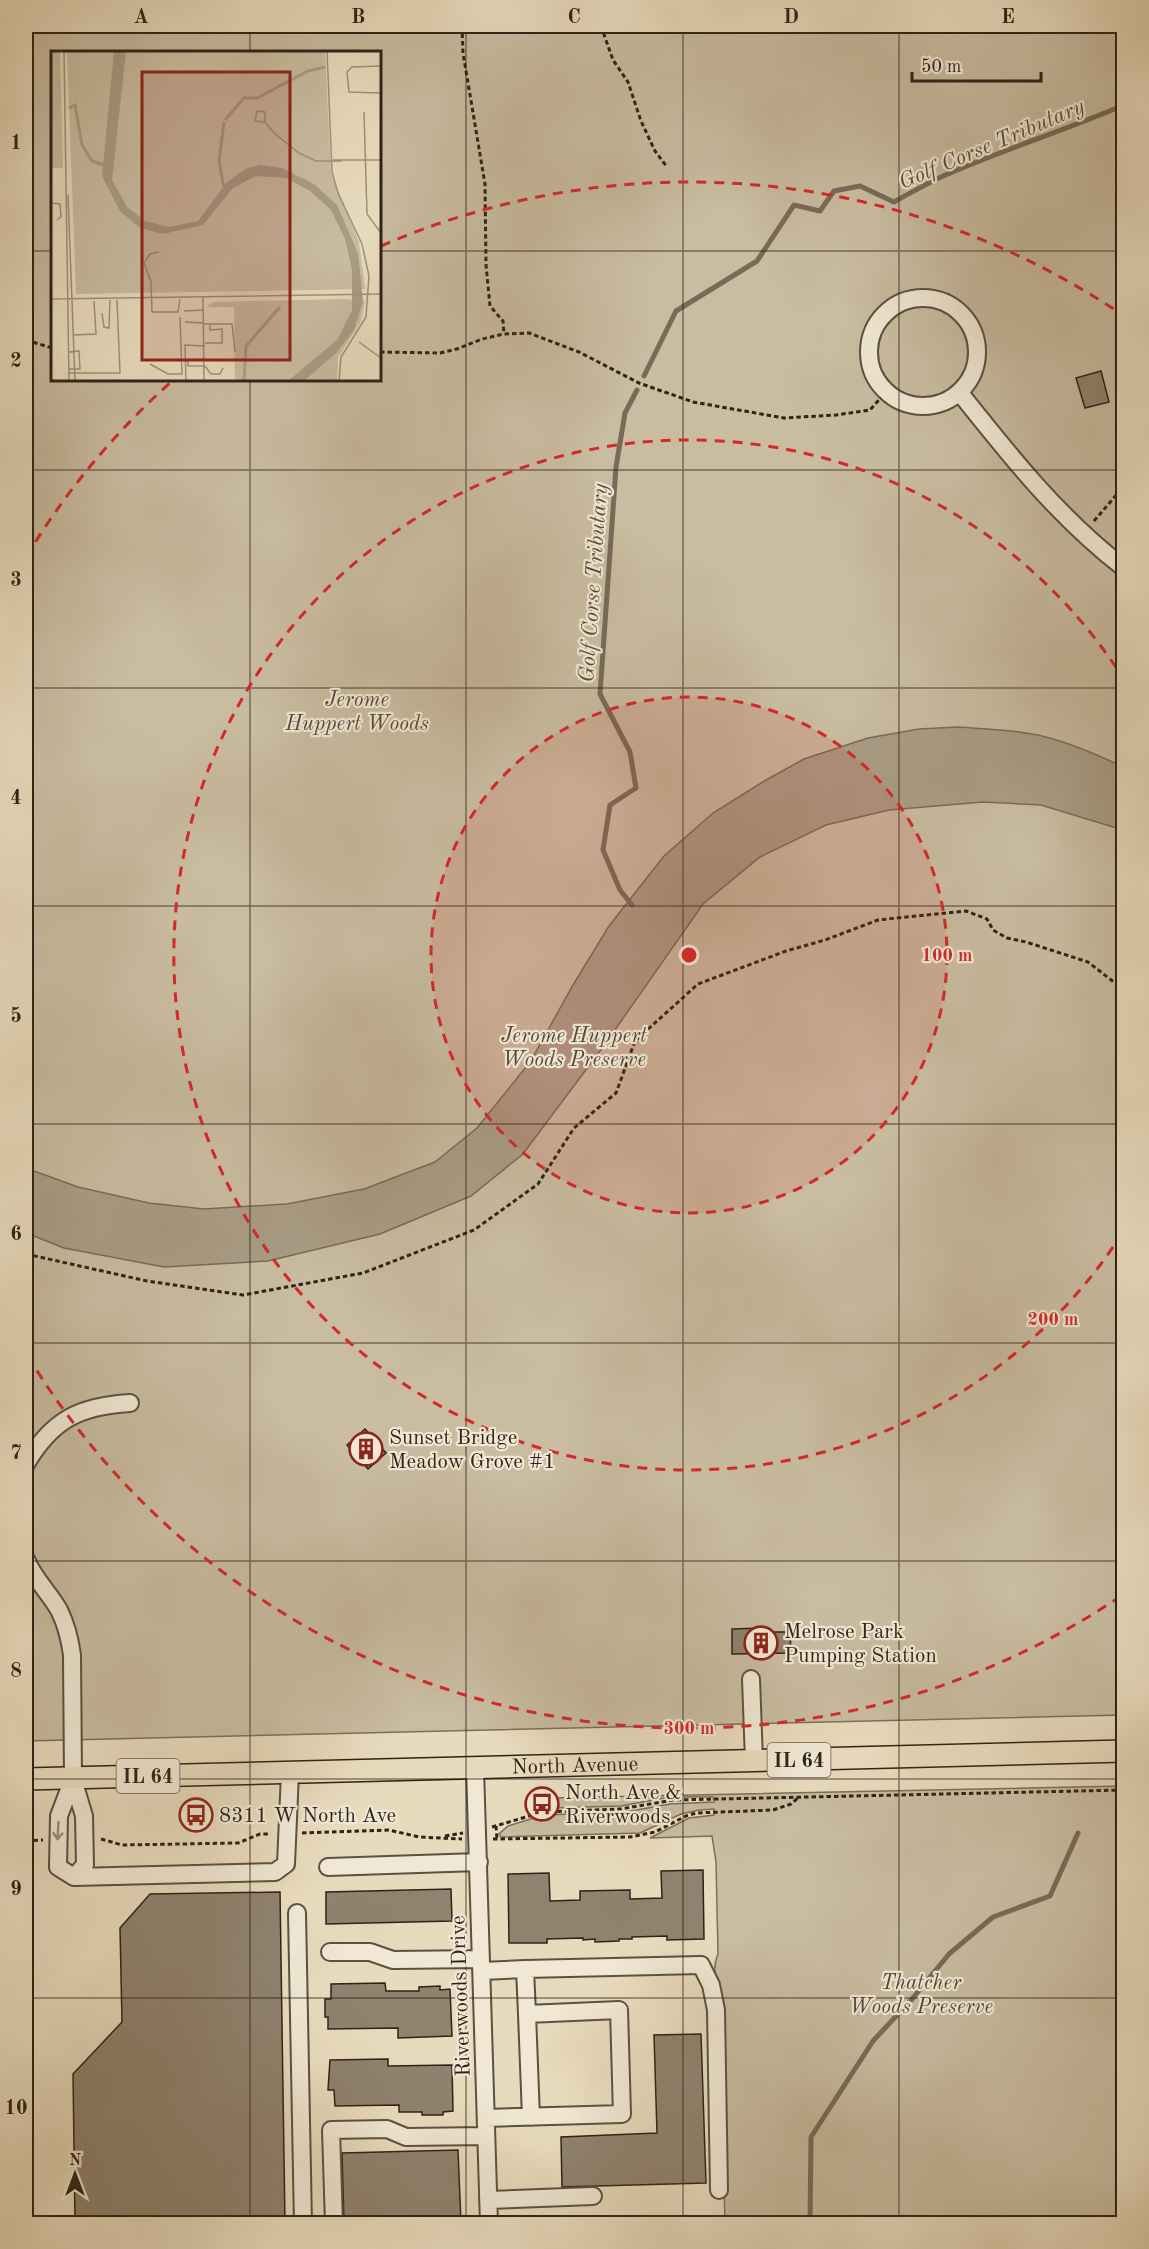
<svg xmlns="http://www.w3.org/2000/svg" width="1149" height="2249" font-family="'Old Standard TT',serif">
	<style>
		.green { fill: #c9bca1; stroke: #7c6f5c; stroke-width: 1.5; fill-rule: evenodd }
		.water { fill: #a99c85; stroke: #786b59; stroke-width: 1.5 }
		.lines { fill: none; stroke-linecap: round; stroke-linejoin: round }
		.stream { stroke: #786b59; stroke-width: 5 }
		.building { fill: #8f826e; stroke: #2f2218; stroke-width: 1.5 }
		.minor-casing { stroke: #5d5041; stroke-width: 20 }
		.major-casing { stroke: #2f2218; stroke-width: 24 }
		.path { stroke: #2f2218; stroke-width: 3; stroke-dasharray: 4.5 3; stroke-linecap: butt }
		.minor { stroke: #f0e8d4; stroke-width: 16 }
		.major { stroke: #e8dbbd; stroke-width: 21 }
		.oneway { stroke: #998f7f }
		.grid { fill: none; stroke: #2f2218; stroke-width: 1.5; stroke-opacity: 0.55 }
		.ring { fill: none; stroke: #d62828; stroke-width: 3; stroke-dasharray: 10 8 }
		.labels { text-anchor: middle; stroke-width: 4.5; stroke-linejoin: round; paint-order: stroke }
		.shield { fill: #f0e8d4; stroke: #695d50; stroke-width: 1.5 }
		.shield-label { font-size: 20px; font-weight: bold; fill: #2f2218 }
		.park-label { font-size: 21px; font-style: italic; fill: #56483a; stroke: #f0e8d4 }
		.poi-label { font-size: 21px; fill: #2f2218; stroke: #f0e8d4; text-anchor: start }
		.street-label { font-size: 21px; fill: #2f2218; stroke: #f0e8d4 }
		.water-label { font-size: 22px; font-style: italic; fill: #5a4d3e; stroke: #f0e8d4 }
		.inset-river { fill: none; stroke: #a99c85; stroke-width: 3 }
		.inset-road { fill: none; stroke: #9e917b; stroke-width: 1.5 }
		.view { fill: #8f2418; fill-opacity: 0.15; stroke: #8f2418; stroke-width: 3 }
		.inset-edge { fill: none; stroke: #2f2218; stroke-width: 3 }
		.centre { fill: #d62828; stroke: #f0e8d4; stroke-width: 3 }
		.ring-label { font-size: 18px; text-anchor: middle; font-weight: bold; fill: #d62828; stroke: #f0e8d4; stroke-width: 4.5; stroke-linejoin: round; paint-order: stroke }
		.neatline { fill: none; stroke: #2f2218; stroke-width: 2 }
		.grid-label { font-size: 20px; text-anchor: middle; font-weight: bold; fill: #2f2218 }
	</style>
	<rect width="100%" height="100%" fill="#e8dbbd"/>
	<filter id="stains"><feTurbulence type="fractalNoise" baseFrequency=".00333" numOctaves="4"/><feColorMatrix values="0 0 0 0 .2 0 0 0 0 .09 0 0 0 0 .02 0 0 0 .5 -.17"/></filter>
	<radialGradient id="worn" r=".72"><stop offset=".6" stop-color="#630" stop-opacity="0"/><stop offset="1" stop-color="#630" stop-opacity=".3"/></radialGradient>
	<!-- green -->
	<path class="green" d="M26,26h1097v1689l-1097,26zM52,52h328v328h-328z
		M1123,1786v437h-398l-6,-230c-3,-14 -7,-26 -1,-39l-2,-92 -4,-26 -62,2 39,-20 25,-3v-6l-15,1 -18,4 -41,19 -139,4 -2,-3 9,-8 35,-11 82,-3 45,-8 44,-2 -1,-5h-43l-49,9 -69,2 -1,-10z"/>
	<!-- water -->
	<path class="water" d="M958,727c29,2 60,3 88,10 27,7 52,18 77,30v63l-82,-25 -58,-3 -94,8 -63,15 -66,32 -57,47 -100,143 -80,107 -52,42 -91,38 -112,27 -104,6 -100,-19 -38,-15v-65l52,19 71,16 55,6 83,-5 77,-15 71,-27 42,-34 53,-66 43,-77 36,-59 55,-70 49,-43 53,-33 38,-21 64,-21 51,-9z"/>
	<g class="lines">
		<!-- stream -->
		<path class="stream" d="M644,376l32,-65 81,-50 37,-56 26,6 14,-20 26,-5 34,16c18,-10 35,-20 54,-28 57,-25 118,-44 176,-69
			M632,905l-12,-15 -17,-40 7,-45 26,-17 -6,-36 -30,-58 16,-227 9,-54 12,-23
			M810,2224l1,-87 62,-96 39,-42 37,-45 44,-37 57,-21 28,-63"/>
	</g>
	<!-- building -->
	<path class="building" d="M1101,371l8,31 -24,6 -9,-30z
		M365,1429l21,24 -18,16 -21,-24z
		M763,1628v4h27l1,21 -59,1v-25z
		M703,1870l1,69 -37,1v-4l-35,1v2h-13v2l-24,1v-3l-12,1v-2l-36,1v4h-38l-1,-69 41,-1 1,28 30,-1v-9l50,-1v9l32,-1 -1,-27z
		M451,1889l1,32 -126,3v-32z
		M280,1892l5,331h-210l-2,-149 49,-52 -2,-94 30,-34z
		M385,1983l1,8h33v-4l21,-1v4l10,-1 2,47 -54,2v-10l-70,1v-12h-3v-18h6v-15z
		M701,2034l5,149 -144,4 -1,-50 96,-4 -3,-98z
		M388,2059v7l64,-1 1,46 -10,1v3h-21v-3h-23v-7l-64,1 -1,-16h-6l2,-30z
		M458,2150l3,73h-117l-2,-70z"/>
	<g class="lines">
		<defs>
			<path id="minor" d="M869 352a54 54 0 1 1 108 0a54 54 0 1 1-108 0Z
				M960,393c50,63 99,125 164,175
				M26,1464c26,-44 53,-58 104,-61
				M26,1559c7,19 23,33 33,51 7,14 11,30 13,45l1,124 11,37 1,49 -11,12
				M751,1679l3,82
				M475,1768l14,456
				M73,1779l-14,37 -1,51 16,10 201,-5 11,-8 4,-91
				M328,1867l151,-5
				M297,1913l6,311
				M330,1952h40l23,8 88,-1
				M525,1969l176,-4 10,20 5,25 3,180
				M482,1971l43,-2 2,45 92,-4 3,104 -136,4
				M527,2014l4,103
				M488,2200l105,-4
				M334,2224l-3,-94 56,-1 19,8 80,-1"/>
			<g id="major">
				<path id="s1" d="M26,1779l1098,-28"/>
			</g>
		</defs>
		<!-- minor casing -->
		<use href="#minor" class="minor-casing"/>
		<!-- major casing -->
		<use href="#major" class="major-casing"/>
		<!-- path -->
		<path class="path" d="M462,26l1,27 22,131 1,81 4,41 13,15 1,13
			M601,26l12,34 15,22 13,39 14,30 12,16
			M26,340l26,8
			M380,352l60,1 17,-4 25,-10 22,-5 25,-1 50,19 60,31 54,19 91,16 52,-3 34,-5 16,-18
			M1094,521l30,-35
			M26,1254l121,27 96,14 120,-22 111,-43 64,-46 36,-56 42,-35 19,-52 63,-57 88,-33 39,-11 53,-20 88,-9 21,8 6,11 14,8 19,4 62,20 36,28
			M496,1826l1,13
			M492,1827l51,-15 77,-3 53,-9 451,-10
			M302,1833l87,-3 30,7 43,2
			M445,1836l18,-3
			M101,1839l21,6 116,-2 22,-9h11
			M493,1839l137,-2 25,-5 31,-16 10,-3 77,-3 18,-6 7,-6
			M26,1841l17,-1"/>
		<!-- minor -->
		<use href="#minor" class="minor"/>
		<!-- major -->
		<use href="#major" class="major"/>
	</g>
	<!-- one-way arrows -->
	<defs><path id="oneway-shaft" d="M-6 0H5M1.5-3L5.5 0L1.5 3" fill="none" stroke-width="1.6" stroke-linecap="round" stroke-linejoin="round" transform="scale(1.5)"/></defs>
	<use class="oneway" href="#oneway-shaft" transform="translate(58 1831) rotate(93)"/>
	<!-- grid -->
	<path class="grid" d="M250,26v26M466,26v2198M683,26v2198M899,26v2198M26,251h26M380,251h744M250,380v1844M26,470h1098M26,688h1098M26,906h1098M26,1124h1098M26,1343h1098M26,1561h1098M26,1779h1098M26,1998h1098"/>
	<!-- distance rings -->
	<circle cx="689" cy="955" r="258" fill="#d62828" fill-opacity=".12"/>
	<g class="ring">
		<circle cx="689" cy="955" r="258"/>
		<path d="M1123 1232A515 515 0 1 1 1123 678"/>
		<path d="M1121 1596A773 773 0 0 1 26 1353M26 557A773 773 0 0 1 172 381M381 246A773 773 0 0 1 1121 314"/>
	</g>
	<!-- icons -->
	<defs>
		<symbol id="building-ring" viewBox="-11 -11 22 22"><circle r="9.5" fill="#f0e8d4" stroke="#8f2418" stroke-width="1.5"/><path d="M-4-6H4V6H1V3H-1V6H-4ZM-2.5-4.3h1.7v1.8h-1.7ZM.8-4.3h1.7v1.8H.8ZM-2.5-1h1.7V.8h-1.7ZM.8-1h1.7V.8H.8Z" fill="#8f2418"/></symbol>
		<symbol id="bus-ring" viewBox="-11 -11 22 22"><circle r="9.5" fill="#f0e8d4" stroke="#8f2418" stroke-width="1.5"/><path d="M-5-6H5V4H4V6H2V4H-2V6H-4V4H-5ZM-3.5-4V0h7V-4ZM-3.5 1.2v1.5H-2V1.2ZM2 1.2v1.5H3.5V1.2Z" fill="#8f2418"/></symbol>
	</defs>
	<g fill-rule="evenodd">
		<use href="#building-ring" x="347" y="1430" width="38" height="38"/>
		<use href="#building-ring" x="742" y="1624" width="38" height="38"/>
		<use href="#bus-ring" x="523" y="1785" width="38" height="38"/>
		<use href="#bus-ring" x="177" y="1796" width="38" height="38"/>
	</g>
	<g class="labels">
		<!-- shield labels -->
		<g class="shield">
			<rect x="767.5" y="1743" width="63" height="34" rx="4.5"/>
			<rect x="116.5" y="1759" width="63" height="34" rx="4.5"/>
		</g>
		<g class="shield-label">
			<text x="799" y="1767">IL 64</text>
			<text x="148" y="1783">IL 64</text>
		</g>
		<!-- park labels -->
		<g class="park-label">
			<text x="357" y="706">Jerome<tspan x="357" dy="24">Huppert Woods</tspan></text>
			<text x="574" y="1042">Jerome Huppert<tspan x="574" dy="24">Woods Preserve</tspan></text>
			<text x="921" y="1989">Thatcher<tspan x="921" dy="24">Woods Preserve</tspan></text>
		</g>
		<!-- poi labels -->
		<g class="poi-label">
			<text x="389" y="1444">Sunset Bridge<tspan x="389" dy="24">Meadow Grove #1</tspan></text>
			<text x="784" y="1638">Melrose Park<tspan x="784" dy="24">Pumping Station</tspan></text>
			<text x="565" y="1799">North Ave &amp;<tspan x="565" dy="24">Riverwoods</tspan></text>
			<text x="219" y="1822">8311 W North Ave</text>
		</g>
		<!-- street labels -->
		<g class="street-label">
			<text dy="7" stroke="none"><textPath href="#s1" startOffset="549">North Avenue</textPath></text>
			<text transform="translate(460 1996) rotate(-92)" y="7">Riverwoods Drive</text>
		</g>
		<!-- water labels -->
		<g class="water-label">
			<text transform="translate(991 143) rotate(-23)" y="8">Golf Corse Tributary</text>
			<text transform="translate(592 583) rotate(-86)" y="8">Golf Corse Tributary</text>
		</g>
	</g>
	<!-- overview -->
	<g transform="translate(51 51)">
		<rect width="330" height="330" fill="#e8dbbd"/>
		<path d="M0,0h9l3,117h-12zM16,0h258l6,122 28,69 6,47 -289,5zM294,248l20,2 -5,22 -22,34 -1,24h-102l-1,-74h-28l7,-5z" fill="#c9bca1"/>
		<path d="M63,0h12l-14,129 15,27 18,14 24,6 29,-6 29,-39 18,-13 15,-4 22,3 32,16 23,21 21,48 5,48 -9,29 -18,23 -32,28h-16l49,-41 15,-30v-40l-7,-31 -14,-29 -21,-19 -24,-13 -30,-2 -23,12 -30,37 -40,9 -23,-6 -20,-17 -18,-35z" fill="#a99c85"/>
		<path class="inset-river" d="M18,57l6,-3 7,40 10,16 12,4M174,69l19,-22h13l51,-27 17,-4M173,137l-5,-27 5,-39M193,330l2,-35 34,-39"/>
		<path class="inset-road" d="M13,0l5,330M276,0l5,121 6,21 24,51 7,32 -3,41 -25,40 -2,24M330,15l-29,1 -5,5 2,20 32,1M313,61l3,102 14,19M214,71l-10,-1 2,-10 8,1v10l9,11 25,20 17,8h26M282,109h48M17,144l7,186M0,152l9,1 1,13 -4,3M152,247l1,83M0,248l330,-5M133,260l20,-1M101,261l-1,-30 -7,-19 6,-9 9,-2M101,261h26l2,-13M51,262l2,14 5,1 1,-28M134,271l19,1M153,273h6v6l12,-1v14h-17M159,273h22l3,28M23,284l22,-1 -2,-33M308,291l22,16M17,301l11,-1 1,18h-11M154,308l-17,1v6h17M99,313l18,10h14l-2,-57M154,315l6,8h9l3,-6M18,322h51l-3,-73M135,330l-1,-36 20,1"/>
		<path class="view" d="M91,21h148v288h-148z"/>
		<rect width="330" height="330" class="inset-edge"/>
	</g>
	<circle cx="689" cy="955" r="9" class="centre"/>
	<g class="ring-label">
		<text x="947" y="961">100 m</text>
		<text x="1053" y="1325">200 m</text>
		<text x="689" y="1734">300 m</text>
	</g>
	<!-- margin -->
	<rect width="1149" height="2249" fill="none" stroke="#e8dbbd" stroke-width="66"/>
	<!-- north arrow -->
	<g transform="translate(75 2174)" stroke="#f0e8d4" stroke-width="4.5" paint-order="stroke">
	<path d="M0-4.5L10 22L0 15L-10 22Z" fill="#2f2218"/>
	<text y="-9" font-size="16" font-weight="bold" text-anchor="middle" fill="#2f2218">N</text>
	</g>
	<!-- scale -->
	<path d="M912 72v9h129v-9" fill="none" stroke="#2f2218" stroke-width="3"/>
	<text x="921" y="72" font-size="18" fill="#2f2218" stroke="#f0e8d4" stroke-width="4.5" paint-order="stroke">50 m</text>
	<rect x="33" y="33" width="1083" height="2183" class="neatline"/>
	<g class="grid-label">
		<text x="141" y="23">A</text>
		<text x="358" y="23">B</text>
		<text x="574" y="23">C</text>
		<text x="791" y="23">D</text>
		<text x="1008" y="23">E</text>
		<text x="16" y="149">1</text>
		<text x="16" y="367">2</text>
		<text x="16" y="586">3</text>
		<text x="16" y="804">4</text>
		<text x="16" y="1022">5</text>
		<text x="16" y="1240">6</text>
		<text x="16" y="1459">7</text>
		<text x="16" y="1677">8</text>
		<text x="16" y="1895">9</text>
		<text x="16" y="2114">10</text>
	</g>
	<rect width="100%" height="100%" filter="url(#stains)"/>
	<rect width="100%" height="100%" fill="url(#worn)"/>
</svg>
